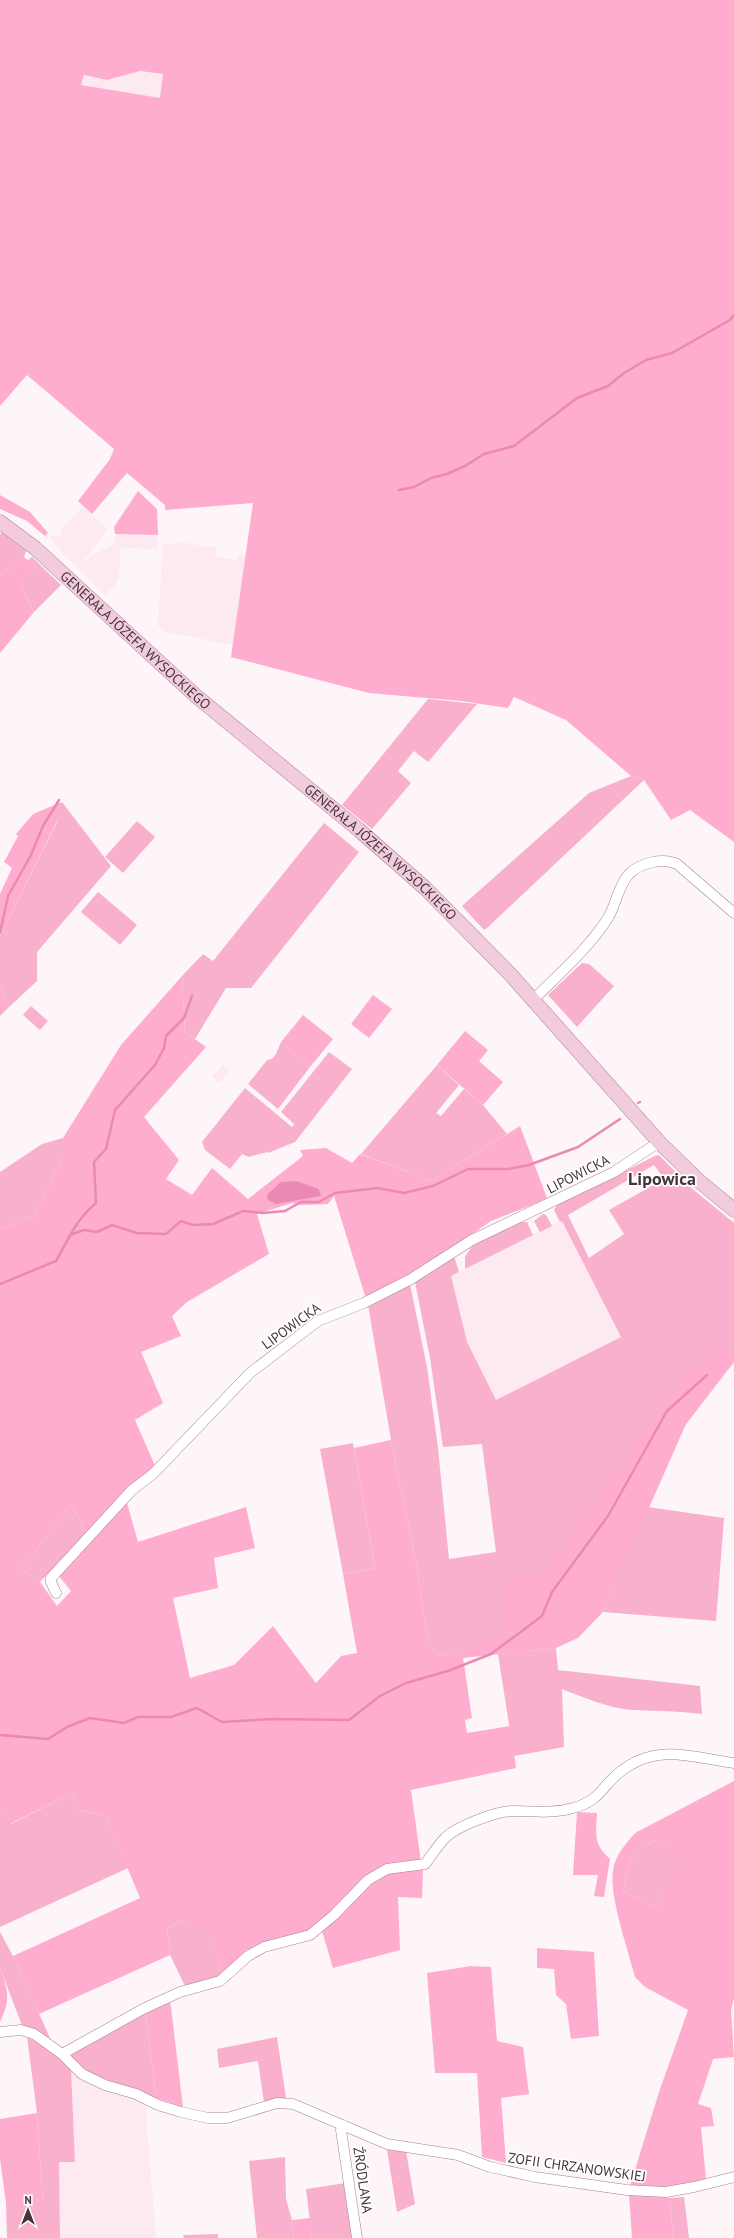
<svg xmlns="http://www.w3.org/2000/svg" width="734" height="2238" font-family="'PT Sans',sans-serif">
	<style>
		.built { fill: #fde9f0 }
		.green { fill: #f8b0cd; fill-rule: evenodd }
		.forest { fill: #ffadce; fill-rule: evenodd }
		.water { fill: #eb89b3 }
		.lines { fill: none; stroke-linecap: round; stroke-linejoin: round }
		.stream { stroke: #eb89b3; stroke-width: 2.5 }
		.street-casing { stroke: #a68290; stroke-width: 11 }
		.secondary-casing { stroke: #a68290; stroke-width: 15 }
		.street { stroke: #fff; stroke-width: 10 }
		.secondary { stroke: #f2cbde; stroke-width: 14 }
		.labels { text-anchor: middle; stroke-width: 3.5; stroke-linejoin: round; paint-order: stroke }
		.street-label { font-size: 14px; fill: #45353b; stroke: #fff }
		.district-label { font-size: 18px; font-weight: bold; fill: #45353b; stroke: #fff }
	</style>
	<rect width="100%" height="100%" fill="#fdf5f8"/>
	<!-- built -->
	<path class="built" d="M140,71l24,3 -4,25 -79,-14 3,-10 23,5z
		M83,506l25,23 -28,37 11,-10 24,-12v-10l43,1 -1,14 -33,-1 -4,2 -1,29 -13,16 -28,-26 -28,-31 4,-3 6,2 3,-4 -3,-3z
		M179,542l37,6 -1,9 22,3 3,-5 5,1 -12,89 -70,-14 -5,-6 5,-82 15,2z
		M223,1065l7,6 -11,12 -7,-6z
		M562,1220l59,117 -125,63 -29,-58 -16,-66z
		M71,2069l74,33 11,136h-96l-1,-76 16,-1z"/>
	<!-- green -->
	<path class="green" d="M2,532l24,19 -2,6 -24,19v-41z
		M32,557l29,28 -27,27 -15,-31 18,-14 -9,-7z
		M428,699l49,5 -49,58 -14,-11 -16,20 13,12 -39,46 -30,-24z
		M631,776l13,4 -157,148 -3,2 -22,-24 127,-113z
		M62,802l49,64 -74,86v29l-28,26 -9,-21v-50l57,-114 -6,-3z
		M137,821l18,16 -32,36 -18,-16z
		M324,823l35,29 -108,136h-25l-31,51 -10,-7 -3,-56 21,-22 10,7z
		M98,892l39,33 -17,20 -39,-33z
		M582,963l7,1 25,22 -37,41 -29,-32z
		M31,1006l17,15 -8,9 -17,-15z
		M281,1042l29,25 -32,42 -30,-25 19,-24 5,-1 4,-5z
		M329,1052l23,17 -57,73 -27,11 -1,-1 -18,5 -7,-3 -12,15 -25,-19 -3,-8 43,-54 47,39 2,-3 -13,-12z
		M437,1065l22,20 -23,28 5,3 23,-27 19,16 24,29 -78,48 -10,-6 -58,-22z
		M63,1138v18l-29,60 -34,13v-57l42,-28z
		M657,1155l3,1 29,30 45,37v138l-181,238 -47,37 -66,20 -12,-14 -12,-79 -25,-123 -23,-135 42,-21 17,83 11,81 11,111 47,-7 -14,-108 -39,3 -13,-89 -15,-76 39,-26 5,16 -8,4 16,66 29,58 125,-63 -59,-116 -2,1 -6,-12 3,-5zM654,1165l10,14 -55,31 15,24 -35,24 -21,-43z
		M543,1214l3,1 6,11 -12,6 -6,-11z
		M521,1222h6l6,13 -68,34v-12l7,-11z
		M353,1443l22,125 -32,6 -23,-125z
		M71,1505l16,28 -47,49 -19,-13z
		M648,1507l76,11 -8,103 -113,-9z
		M556,1648l2,22 142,16 2,28c-23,-3 -46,-3 -69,-4 -25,-2 -48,-12 -71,-21l2,58 -50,9 -16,-102z
		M74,1792l5,18 27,6 22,52 -128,59v-120l11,17z
		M656,1840l25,13 -25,54 -33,-16 4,-19 9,-23z
		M181,1921l27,13 16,42 -39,10 -15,-31 -3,-26z
		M0,1932l13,24 37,82 -27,-10 -23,-60z
		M145,2010l11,88c-30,-11 -63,-17 -85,-41l3,-7z
		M27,2037l18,9 26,23 4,93h-16l1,76h-53l-1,-35h37l-6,-90z
		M277,2037l9,61 -22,4 -6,-41 -39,7 -2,-19z
		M387,2150l19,1 9,53 -18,8z
		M285,2157l1,42 6,21 2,18h-37l-8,-77z
		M346,2183l8,55h-42l-6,-49z
		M684,2197l5,41h-16l-3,-40z
		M218,2234v4h-34l-1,-3z"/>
	<!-- forest -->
	<path class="forest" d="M0,0h734v842l-44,-32 -19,10 -27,-40 -13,-4 -65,-56 -52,-23 -6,11 -47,-7 -92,-8 -138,-36 22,-154 -88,7v-5l-38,-32 -35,41 -14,-13 32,-42 4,-10 -87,-74 -27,31zM140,71l23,3 -3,24 -79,-13 3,-10 23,5z
		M138,491l19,18 1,26 -43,-1 -1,-7z
		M0,495l30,17 18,21 -3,3 -18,-15 -27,-12z
		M24,557l13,10 -18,14 15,31 -34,41v-77z
		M62,802l-10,17 5,2 -57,115v-42l12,-26 -8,-6 14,-26 -2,-2 17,-20z
		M182,976l3,56 21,15 -62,70 35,43 -13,19 26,16 20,-27 36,31 55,-43 -3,-6 26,-2 26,15 8,-9 59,22 10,6 91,-56 27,72 -15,7 -41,16 -81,55 -44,23 -32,-103 -6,8 -27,1 -9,-2 -35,11 12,40 -82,48 -15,14 9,20 -40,16 22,51 -28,17 21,48 -69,65 -16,-28 -50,64 19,13 17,24 14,-15 -13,-16 69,-72 11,39 108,-35 9,41 -41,10 4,30 -45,10 17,80 44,-13 39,-39 43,57 25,-27 16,-3 -14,-79 32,-6 -21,-120 37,-8 25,123 12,79 12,14 66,-21 -6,-53 41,-5 147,-206 35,-23 11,9v5l-48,62 -83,188 -25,26 -22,10 -93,10 9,60 -7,2 2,13 43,-7 6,42 -105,22 10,72 -37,3 -17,10 -45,45 -20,14 -56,16 -22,26 -16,-41 -27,-14 -14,8 3,26 -131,59 -26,-58 127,-58 -34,-82 -27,-6 -5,-18 -64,32 -10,-17v-578l34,-13 29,-60v-18l58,-93z
		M0,986l9,21 -9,9z
		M373,995l19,14 -23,29 -18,-14z
		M303,1015l30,24 -23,28 -29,-25z
		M465,1031l23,19 -9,11 24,21 -20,23 -46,-40z
		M734,1781v218l-3,10 3,48 -21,2 -15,45 13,4 3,18 -13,1 5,53 -36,8 -40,-2 29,-94 29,-82 -43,-23 -10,-10c-7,-28 -26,-80 -22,-107 2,-14 13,-27 22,-37zM656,1840l24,13 -24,54 -33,-16 4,-19 9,-23z
		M577,1812l20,1c-1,21 -4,31 13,46l-6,38 -10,-1 4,-21h-25z
		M423,1870l-1,28 -24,-1 2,53 -67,18 -11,-37c14,-14 45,-49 61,-57 12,-5 27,-4 40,-4z
		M537,1948l57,4 5,84 -28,3 -5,-35 -10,-9 -2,-26 -17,-1z
		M471,1966l20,1 6,74 26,6 6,47 -28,4 5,65 -24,-6 -5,-84h-42l-8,-100z
		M0,1968c8,22 11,32 0,54z
		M170,1999l13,108 -27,-9 -11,-88z
		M37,2113l6,90h-37l-6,-44v-40z
		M629,2194l41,4 3,40h-41z
		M310,2218l2,20h-18l-2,-18z"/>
	<!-- water -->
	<path class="water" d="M296,1181l23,8 2,7 -45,8 -8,-4 -1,-5 14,-13z"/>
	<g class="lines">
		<!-- stream -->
		<path class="stream" d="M399,490l15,-3 17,-9 16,-4 18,-8 19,-12 30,-8 63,-48 31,-12 16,-13 22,-13 26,-7 58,-33 4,-5
			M0,933l8,-37 23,-41 12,-29 16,-26
			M638,1103l2,-1
			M70,1235l14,-5 13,2 15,-7 25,8 29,1 15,-13 12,4 20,-1 30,-13 20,2 22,-2 16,-9h18l16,-9 43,-5 26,5 29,-7 35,-17h40l21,-4 49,-18 42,-28
			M0,1284l56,-23c14,-24 18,-39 40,-58l-2,-41 12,-13 9,-39 40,-45 9,-17 2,-12 18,-18 8,-22
			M0,1735l48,4 19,-12 23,-9 34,5 14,-6h33l26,-9 25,14 50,-3 77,1 31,-24 26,-13 42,-12 43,-17 51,-38 10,-24 56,-76 59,-105 40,-36"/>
		<defs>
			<path id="street" d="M533,1000c26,-26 55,-51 75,-82 8,-13 10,-32 21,-44 11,-11 34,-17 48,-10l57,49
				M56,1593l-5,-11v-4l81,-88 21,-16 97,-101 68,-52 46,-18 47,-24 61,-39 142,-68 45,-30
				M0,2032l21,-2 13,4 28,20 20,20 23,11 31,9 22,11 23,7 27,6h19l50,-15 16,1 94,40 71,11 32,12 45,10 92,13 39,2 28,-5 40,-10
				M62,2054l81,-45 37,-17 40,-11 28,-25 16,-9 46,-12 24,-20 34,-35 19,-11 38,-5c7,-9 13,-19 21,-27 12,-11 50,-26 67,-26 20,0 40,3 60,-3 27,-7 28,-21 47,-36 37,-30 74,-14 114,-9
				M343,2125l-2,5 16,108"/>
			<g id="secondary">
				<path id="s1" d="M0,522l35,26 161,148 163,134 66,58 85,86 149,168 40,39 35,29"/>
			</g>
		</defs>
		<!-- street casing -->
		<use href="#street" class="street-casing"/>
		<!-- secondary casing -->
		<use href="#secondary" class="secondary-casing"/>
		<!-- street -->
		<use href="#street" class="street"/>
		<!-- secondary -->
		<use href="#secondary" class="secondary"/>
	</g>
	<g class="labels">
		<!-- street labels -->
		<g class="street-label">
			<text dy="5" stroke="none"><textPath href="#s1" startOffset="180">GENERAŁA JÓZEFA WYSOCKIEGO</textPath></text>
			<text dy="5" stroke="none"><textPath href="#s1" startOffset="504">GENERAŁA JÓZEFA WYSOCKIEGO</textPath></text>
			<text transform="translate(578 1174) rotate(-27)" y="5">LIPOWICKA</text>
			<text transform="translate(291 1326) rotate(-36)" y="5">LIPOWICKA</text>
			<text transform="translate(577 2167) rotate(8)" y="5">ZOFII CHRZANOWSKIEJ</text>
			<text transform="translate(363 2180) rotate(82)" y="5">ŹRÓDLANA</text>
		</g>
		<!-- district labels -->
		<g class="district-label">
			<text x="662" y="1185">Lipowica</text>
		</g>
	</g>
	<!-- north arrow -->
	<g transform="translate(28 2210)" stroke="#ffffff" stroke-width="3" paint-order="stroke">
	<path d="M0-3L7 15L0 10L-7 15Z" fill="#45353b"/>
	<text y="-6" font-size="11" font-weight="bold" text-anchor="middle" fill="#45353b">N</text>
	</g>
</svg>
